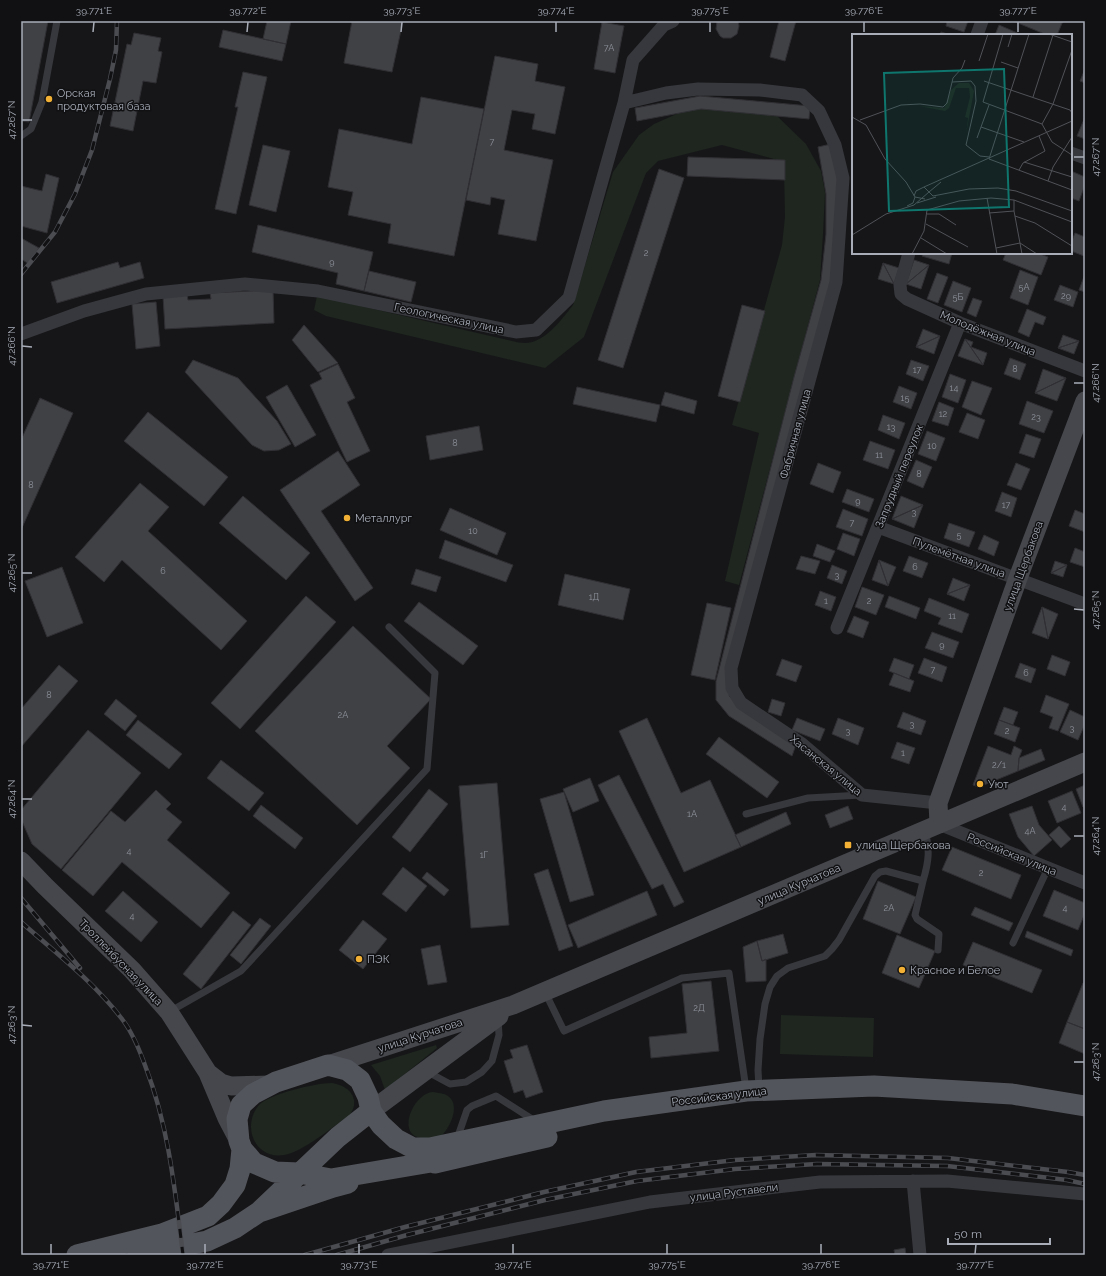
<svg xmlns="http://www.w3.org/2000/svg" width="1106" height="1276" font-family="Raleway,sans-serif">
	<style>
		.green { fill: #1e261f }
		.building { fill: #404145; stroke: #303034 }
		.lines { fill: none; stroke-linecap: round; stroke-linejoin: round }
		.lane { stroke: #37383d; stroke-width: 7 }
		.street { stroke: #37383d; stroke-width: 13 }
		.secondary { stroke: #45474d; stroke-width: 19 }
		.primary { stroke: #53555c; stroke-width: 21 }
		.rail-casing { stroke: #4a4c52; stroke-width: 4.5 }
		.rail { stroke: #111113; stroke-width: 3; stroke-dasharray: 9; stroke-linecap: butt }
		.ticks { fill: none; stroke: #a8adb8; stroke-width: 1.5 }
		.poi-dot { fill: #f2b134; stroke: #111113; stroke-width: 1.5 }
		.labels { text-anchor: middle; stroke-width: 3; stroke-linejoin: round; paint-order: stroke }
		.number-label { font-size: 9px; fill: #8e929b }
		.poi-label { font-size: 11px; fill: #a8adb8; stroke: #111113; text-anchor: start }
		.street-label { font-size: 11px; fill: #a8adb8; stroke: #111113 }
		.inset-road { fill: none; stroke: #505258; stroke-width: 1 }
		.view { fill: #0f766e; fill-opacity: 0.15; stroke: #0f766e; stroke-width: 2 }
		.inset-edge { fill: none; stroke: #a8adb8; stroke-width: 2 }
		.neatline { fill: none; stroke: #a8adb8; stroke-width: 1.5 }
		.ticks-label { font-size: 10px; text-anchor: middle; fill: #a8adb8 }
	</style>
	<rect width="100%" height="100%" fill="#161618"/>
	<!-- green -->
	<path class="green" d="M729,106l48,10 29,28 15,27 4,22 -2,41 -3,46 -81,305 -14,-4 34,-148 -27,-8 50,-180 3,-28 -1,-49 -6,-8 -56,-15 -64,16 -12,12 -62,164 -39,31 -219,-52 -12,-6 3,-14 195,45c4,1 9,2 13,2 20,0 37,-24 48,-38l40,-133 26,-37 15,-11 34,-15z
		M781,1015l93,3 -1,39 -93,-3z
		M436,1045l1,3 -52,42 -5,-14 -9,-11z
		M331,1083c18,2 31,16 18,33 -17,11 -46,36 -65,39 -29,5 -43,-29 -25,-50 10,-11 57,-22 72,-22z
		M433,1092c5,1 11,1 15,4 13,9 2,32 -7,40 -4,1 -8,1 -12,2 -3,0 -7,1 -9,0 -24,-5 -6,-45 13,-46z"/>
	<!-- building -->
	<path class="building" d="M21,21h27l-19,101 -8,-1z
		M267,21h24l-5,23 -23,-5z
		M352,21h51l-11,51 -48,-9z
		M717,21h21l1,5 -2,8 -6,4h-8l-3,-2 -4,-7z
		M779,21h17l-11,40 -15,-4z
		M947,21h21l-4,11 -18,-6z
		M1013,21h50l-6,14h-10z
		M602,22l22,4 -9,47 -21,-4z
		M999,25l23,10h-27z
		M223,30l63,14 -4,17 -63,-14z
		M941,32l10,3h-11z
		M134,33l27,5 -3,13 4,1 -6,31 -13,-2 -10,50 -23,-5 17,-82 4,1z
		M495,56l43,8 -3,17 30,6 -10,47 -23,-5 3,-15 -23,-4 -8,40 49,10 -17,81 -38,-7 7,-34 -14,-3 -1,8 -24,-5z
		M1085,69v14l-5,-2z
		M243,72l24,5 -31,137 -21,-5 23,-102h-3z
		M700,96l110,10 -1,13 -108,-10 -64,12 -2,-13z
		M421,97l63,12 -30,147 -66,-13 3,-19 -43,-9 5,-23 -25,-5 11,-58 73,15z
		M1085,117v22l-8,-3z
		M831,144l9,49 -6,89 -105,414 68,46 -5,14 -63,-40 -13,-16v-19l78,-304 27,-97 5,-46v-40l-8,-47z
		M263,145l27,6 -14,61 -27,-7z
		M688,157l97,3v20l-98,-4z
		M659,169l25,9 -61,190 -25,-8z
		M1071,171l14,6v8l-6,16 -8,-3z
		M46,174l13,4 -12,55 -26,-7v-40l21,5z
		M258,225l115,27 -9,39 -28,-7 2,-11 -86,-21z
		M1075,233l10,4 -1,19 -13,-5v-8z
		M21,238l18,10 -10,16 -8,-5z
		M923,253h29l-3,11 -27,-8z
		M1006,253h32l10,4 -7,18 -38,-15z
		M914,260l15,5 -23,19z
		M118,262l2,6 20,-6 4,16 -87,25 -6,-21z
		M883,263l16,5 -5,16z
		M883,263l11,21 -16,-5z
		M929,265l-8,24 -15,-5z
		M1020,270l18,7 -10,28 -18,-7z
		M369,271l47,11 -5,20 -47,-11z
		M937,273l11,4 -10,26 -11,-4z
		M1085,274v18l-6,-2z
		M953,281l18,7 -9,24 -18,-7z
		M1060,285l18,7 -5,15 -19,-7z
		M273,290l1,33 -109,6 -2,-33 24,-1 1,5 23,-1 -1,-6z
		M973,298l9,3 -6,16 -9,-4z
		M156,302l4,44 -24,3 -4,-45z
		M742,305l23,6 -25,91 -22,-6z
		M1027,309l19,8 -3,8 -8,-3 -6,15 -11,-5z
		M304,325l34,38 -20,9 -26,-32z
		M923,329l17,7 -24,11z
		M1063,335l16,6 -21,7z
		M940,336l-6,18 -18,-7z
		M965,339l18,26 -25,-9z
		M965,339l8,3 -2,5 16,6 -4,12z
		M1079,341l-5,13 -16,-6z
		M1010,358l16,6 -6,16 -16,-6z
		M193,360l45,18 39,43 14,23 -12,6 -15,1 -12,-6 -67,-73z
		M911,360l18,6 -6,15 -17,-7z
		M338,364l17,34 -8,4 23,49 -23,11 -37,-77 12,-6 -3,-6z
		M1043,369l23,9 -31,15z
		M950,374l16,6 -8,23 -16,-6z
		M1066,378l-9,23 -22,-8z
		M972,381l20,7 -11,27 -19,-8z
		M287,385l29,50 -21,12 -29,-50z
		M899,386l18,7 -6,16 -18,-7z
		M577,387l83,18 -4,17 -83,-18z
		M665,392l32,9 -3,13 -33,-9z
		M40,398l33,15 -52,117v-90z
		M1027,401l26,10 -9,22 -25,-9z
		M939,402l15,6 -6,18 -16,-5z
		M148,412l80,65 -24,29 -80,-65z
		M967,413l18,7 -7,19 -19,-7z
		M883,415l22,8 -6,16 -21,-9z
		M479,426l4,24 -53,10 -4,-24z
		M927,431l18,7 -9,23 -18,-7z
		M1026,434l15,5 -7,19 -15,-5z
		M870,441l25,9 -7,19 -25,-9z
		M338,451l22,34 -39,26 52,77 -18,13 -75,-111z
		M916,460l16,7 -9,21 -16,-7z
		M818,463l23,9 -8,21 -23,-9z
		M1016,463l14,6 -9,21 -14,-5z
		M140,483l29,24 -21,24 99,90 -26,29 -99,-90 -18,22 -29,-25z
		M847,489l27,10 -5,13 -27,-10z
		M1002,492l15,6 -6,19 -16,-6z
		M243,496l67,57 -24,27 -67,-57z
		M901,496l22,9 -31,14z
		M923,505l-9,23 -22,-9z
		M450,508l56,25 -9,22 -57,-25z
		M843,509l25,10 -6,17 -26,-9z
		M1075,510l10,4v18l-16,-6z
		M949,523l26,9 -6,15 -25,-9z
		M843,533l17,6 -6,17 -17,-7z
		M984,535l15,7 -5,14 -16,-7z
		M445,540l68,25 -7,17 -67,-24z
		M817,544l18,7 -5,11 -17,-6z
		M1075,548l10,4v15l-15,-5z
		M801,556l19,5 -5,13 -19,-5z
		M909,556l19,7 -6,15 -19,-7z
		M879,560l9,26 -16,-6z
		M879,560l17,7 -8,19z
		M1055,561l12,4 -16,8z
		M832,565l15,6 -5,13 -15,-6z
		M1067,565l-4,12 -12,-4z
		M62,567l21,56 -36,14 -22,-56z
		M416,569l25,8 -5,15 -25,-8z
		M565,574l65,15 -7,31 -65,-15z
		M953,578l17,7 -23,9z
		M970,585l-6,16 -17,-7z
		M862,587l22,8 -8,20 -21,-8z
		M820,591l16,6 -5,14 -16,-6z
		M306,596l30,26 -96,107 -29,-26z
		M889,596l31,12 -4,11 -31,-12z
		M929,598l40,16 -7,19 -24,-9 3,-6 -17,-7z
		M419,602l59,44 -15,19 -59,-44z
		M707,603l24,5 -16,72 -24,-5z
		M1042,607l16,7 -10,25z
		M1042,607l6,32 -16,-6z
		M854,616l15,6 -6,16 -16,-6z
		M353,626l78,73 -44,47 23,22 -53,57 -102,-94z
		M932,632l27,10 -6,16 -28,-10z
		M1052,655l18,7 -5,14 -18,-7z
		M894,658l20,7 -5,14 -20,-8z
		M924,658l23,9 -5,15 -24,-9z
		M782,659l20,7 -6,16 -20,-7z
		M1020,663l16,6 -5,14 -16,-6z
		M59,665l19,16 -57,66v-38z
		M894,673l20,8 -4,11 -21,-7z
		M1046,695l23,9 -11,27 -9,-3 4,-11 -13,-5z
		M116,699l21,17 -12,15 -21,-17z
		M772,699l13,4 -4,13 -13,-4z
		M1004,707l14,5 -5,13 -14,-5z
		M1070,710l15,7v7l-7,16 -18,-8z
		M903,712l23,9 -5,14 -24,-8z
		M647,718l34,75 29,-13 31,67 -57,25 -65,-141z
		M797,718l28,11 -5,12 -28,-11z
		M838,718l26,10 -6,17 -26,-11z
		M138,720l44,34 -13,15 -43,-34z
		M999,720l21,8 -5,14 -21,-8z
		M88,730l53,43 -80,96 -29,-25 -11,-25v-9z
		M719,737l60,45 -12,16 -61,-44z
		M897,742l18,6 -6,16 -18,-6z
		M988,746l23,9 3,-9 8,4 -3,8 -1,13 -39,16 -6,-2z
		M1041,749l4,11 -27,11 1,-13z
		M221,760l43,33 -15,18 -42,-33z
		M619,775l65,127 -10,5 -11,-23 -11,5 -54,-104z
		M590,778l9,23 -26,11 -10,-23z
		M497,783l12,142 -38,3 -12,-142z
		M1085,785v21l-2,1 -7,-18z
		M429,789l19,15 -38,48 -18,-15z
		M156,790l15,14 -5,5 16,13 -15,18 63,53 -29,35 -79,-66 -29,34 -31,-26 49,-59 14,11z
		M1072,791l9,22 -24,10 -9,-22z
		M564,792l30,103 -24,7 -30,-103z
		M261,805l42,33 -8,11 -42,-33z
		M848,806l5,13 -23,9 -5,-13z
		M1032,806l7,19 13,15 -18,16 -16,-19 -9,-23z
		M786,812l5,12 -50,23 -6,-12z
		M1059,826l12,13 -10,9 -12,-13z
		M952,847l69,28 -10,24 -69,-29z
		M403,867l24,19 -21,26 -24,-18z
		M548,869l25,77 -14,5 -25,-77z
		M427,872l22,18 -5,6 -22,-18z
		M878,881l38,16 -16,37 -37,-15z
		M1054,890l31,13v10l-7,17 -35,-14z
		M123,891l35,31 -17,20 -36,-31z
		M647,891l10,24 -79,33 -10,-23z
		M975,907l38,16 -4,8 -38,-16z
		M233,911l18,14 -50,64 -18,-15z
		M260,918l11,8 -30,38 -11,-9z
		M363,920l24,19 -24,30 -24,-19z
		M1027,931l46,19 -2,6 -46,-19z
		M783,934l5,19 -26,8 -5,-20z
		M897,935l38,16 -16,37 -37,-15z
		M757,941l5,20 4,-2v22l-20,1 -3,-35z
		M973,942l69,28 -10,23 -69,-28z
		M440,945l7,37 -19,3 -7,-36z
		M711,981l8,70 -68,7 -2,-21 38,-4 -5,-49z
		M1083,983h2v46l-18,-7z
		M1067,1022l18,7v25l-26,-11z
		M527,1045l16,47 -17,6 -3,-8 -9,3 -10,-32 9,-3 -3,-8z
		M905,1248l1,7h-11l-1,-5z"/>
	<g class="lines">
		<!-- lane -->
		<path class="lane" d="M21,136l10,-7 11,-27 15,-81
			M746,814l62,-16 53,-3
			M923,881l-8,34 2,4 22,15 -1,16
			M1013,943l35,-75
			M545,992l19,39 118,-53 47,-5 17,116
			M169,1012l72,-41 186,-202 8,-96 -46,-46
			M426,1071l24,13 16,-2 16,-10 10,-11 7,-26 -1,-16
			M759,1088l-1,-18 2,-31 5,-35 5,-17 7,-11 11,-8 37,-12 7,-7 7,-9 36,-64 5,-4 6,-1 37,10c6,-20 7,-31 2,-51
			M457,1139l10,-29 5,-4 24,-10 39,25"/>
		<!-- street -->
		<path class="street" d="M977,35l5,-14
			M624,103l42,-10 32,-4 62,1 42,5 17,16 16,34 8,33 -7,104 -105,386 1,20 9,15 61,41 60,51 76,8
			M1071,153l14,5
			M909,253l-9,32 1,9 6,5 53,24 125,48
			M21,334l63,-23 62,-17 99,-10 73,7 198,41 20,-2 33,-32 55,-195 9,-43 31,-35 9,-4
			M878,527l207,77
			M837,628l123,-305
			M939,824l146,59
			M913,1181l7,74
			M388,1255l262,-53 170,-20 127,-1 138,13"/>
		<!-- secondary -->
		<path class="secondary" d="M939,824l-1,-21 80,-225 67,-177
			M21,861l24,25 87,84 37,42 39,61 19,45 11,21
			M328,1065l185,-60 572,-243
			M208,1073l13,10 10,3 38,-1
			M371,1111l128,-95"/>
		<!-- primary -->
		<path class="primary" d="M449,1159l-118,20 -32,-6 -24,-1 -21,-9 -12,-14 -3,-8 -2,-22 4,-14 12,-11 23,-12 52,-17 19,5 13,10 8,17 3,14 10,14 15,14 17,9h17l174,-37 142,-20 128,-5 138,8 73,12
			M435,1163l112,-26
			M259,1212l74,-25 15,-4
			M77,1255l85,-21 46,-18 13,-12 14,-19 5,-16 2,-20
			M138,1255l69,-14 28,-13 24,-16 79,-75 33,-26"/>
		<defs>
			<path id="rail" d="M21,274l34,-42 20,-38 17,-44 18,-71 6,-29 1,-29
				M21,898l59,70
				M21,922c35,31 73,60 101,97 11,14 18,32 24,49 23,60 29,123 37,187
				M305,1255l100,-28 139,-35 92,-20 99,-12 81,-5 132,3 120,14 17,3
				M337,1255l70,-20 138,-35 92,-19 98,-12 82,-5 130,2 120,14 18,4"/>
		</defs>
		<!-- rail casing -->
		<use href="#rail" class="rail-casing"/>
		<!-- rail -->
		<use href="#rail" class="rail"/>
	</g>
	<!-- ticks -->
	<path class="ticks" d="M93,32l1,-10M247,32l1,-10M401,32l1,-10M556,32v-10M710,32v-10M864,32v-10M1018,32v-10M22,120h10M1074,157h10M22,346l10,1M1074,383h10M22,573h10M1074,609l10,1M22,799h10M1074,836h10M22,1025l10,1M1074,1062h10M51,1254v-10M205,1254v-10M359,1254v-10M513,1254v-10M667,1254v-10M821,1254v-10M975,1254l1,-10"/>
	<!-- markers -->
	<g class="poi-dot">
		<circle cx="49" cy="99" r="4"/>
		<circle cx="347" cy="518" r="4"/>
		<circle cx="980" cy="784" r="4"/>
		<rect x="844" y="841" width="8" height="8" rx="2"/>
		<circle cx="359" cy="959" r="4"/>
		<circle cx="902" cy="970" r="4"/>
	</g>
	<g class="labels">
		<!-- number labels -->
		<g class="number-label">
			<text x="609" y="51">7А</text>
			<text x="492" y="145">7</text>
			<text x="646" y="256">2</text>
			<text x="332" y="265">9</text>
			<text x="1024" y="290">5А</text>
			<text x="1066" y="299">29</text>
			<text x="958" y="300">5Б</text>
			<text x="1015" y="372">8</text>
			<text x="917" y="373">17</text>
			<text x="954" y="391">14</text>
			<text x="905" y="401">15</text>
			<text x="943" y="417">12</text>
			<text x="1036" y="420">23</text>
			<text x="891" y="430">13</text>
			<text x="455" y="446">8</text>
			<text x="932" y="449">10</text>
			<text x="879" y="458">11</text>
			<text x="919" y="477">8</text>
			<text x="31" y="488">8</text>
			<text x="858" y="504">9</text>
			<text x="1006" y="508">17</text>
			<text x="914" y="515">3</text>
			<text x="852" y="526">7</text>
			<text x="473" y="534">10</text>
			<text x="959" y="538">5</text>
			<text x="915" y="570">6</text>
			<text x="163" y="574">6</text>
			<text x="837" y="578">3</text>
			<text x="594" y="600">1Д</text>
			<text x="826" y="604">1</text>
			<text x="869" y="604">2</text>
			<text x="952" y="619">11</text>
			<text x="942" y="648">9</text>
			<text x="933" y="673">7</text>
			<text x="1026" y="676">6</text>
			<text x="49" y="698">8</text>
			<text x="343" y="718">2А</text>
			<text x="912" y="727">3</text>
			<text x="1072" y="731">3</text>
			<text x="848" y="734">3</text>
			<text x="1007" y="734">2</text>
			<text x="903" y="756">1</text>
			<text x="999" y="768">2/1</text>
			<text x="1064" y="810">4</text>
			<text x="692" y="817">1А</text>
			<text x="1030" y="834">4А</text>
			<text x="129" y="854">4</text>
			<text x="484" y="858">1Г</text>
			<text x="981" y="876">2</text>
			<text x="889" y="911">2А</text>
			<text x="1065" y="911">4</text>
			<text x="132" y="919">4</text>
			<text x="699" y="1011">2Д</text>
		</g>
		<!-- poi labels -->
		<g class="poi-label">
			<text x="57" y="97">Орская<tspan x="57" dy="13">продуктовая база</tspan></text>
			<text x="355" y="522">Металлург</text>
			<text x="988" y="788">Уют</text>
			<text x="856" y="849">улица Щербакова</text>
			<text x="367" y="963">ПЭК</text>
			<text x="910" y="974">Красное и Белое</text>
		</g>
		<!-- street labels -->
		<g class="street-label">
			<text transform="translate(449 318) rotate(12)" y="4">Геологическая улица</text>
			<text transform="translate(988 333) rotate(22)" y="4">Молодёжная улица</text>
			<text transform="translate(795 434) rotate(-75)" y="4">Фабричная улица</text>
			<text transform="translate(899 476) rotate(-68)" y="4">Запрудный переулок</text>
			<text transform="translate(959 557) rotate(20)" y="4">Пулемётная улица</text>
			<text transform="translate(1023 566) rotate(-70)" y="4">улица Щербакова</text>
			<text transform="translate(826 765) rotate(39)" y="4">Хасанская улица</text>
			<text transform="translate(1012 854) rotate(22)" y="4">Российская улица</text>
			<text transform="translate(799 884) rotate(-23)" y="4">улица Курчатова</text>
			<text transform="translate(121 962) rotate(46)" y="4">Троллейбусная улица</text>
			<text transform="translate(420 1035) rotate(-18)" y="4">улица Курчатова</text>
			<text transform="translate(719 1096) rotate(-7)" y="4">Российская улица</text>
			<text transform="translate(734 1192) rotate(-7)" y="4">улица Руставели</text>
		</g>
	</g>
	<!-- overview -->
	<g transform="translate(852 34)">
		<rect width="220" height="220" fill="#161618"/>
		<path d="M107,49h10l5,8 -8,43 2,-16 -3,-1 5,-20 -1,-9h-13l-7,20 -4,3 -26,-5 25,2 7,-18z" fill="#1e261f"/>
		<path class="inset-road" d="M151,0l-20,68 59,22 10,18 20,13M197,0l23,8M156,13l4,-13M127,27l9,-27M149,28l17,6M132,47l86,29 2,3M100,48l19,-1 4,5 1,15 -10,44 14,11 9,1M181,63l20,-62M0,83l14,8 19,34 21,23 9,15 10,2M8,86l41,-15 19,-1 23,3 4,-4 6,-25 9,-10 3,-8M190,90l11,-20 19,-54M129,93l43,15M125,104l12,-33M137,125l40,-125M137,125l83,31M172,128l48,15M167,136l4,-7 22,-12 -6,-15M196,147l5,-14 19,-30M72,153l148,-66M77,158l12,-10M62,162l2,-5 8,-4 9,9 36,-7 29,-1 18,3 56,20M135,164l10,56M162,166v11l8,43M65,169l19,-6M55,172l6,-3 2,-6M137,179l25,-2M75,180h12l17,11M163,182l20,7 37,23M74,190l42,23M0,201l34,-21 28,-9 15,-13M69,204l26,16M144,214l24,-5 17,11M60,220l12,-23 3,-21 32,-9 32,-3 23,2 58,22"/>
		<path class="view" d="M152,35l5,138 -120,4 -5,-138z"/>
		<rect width="220" height="220" class="inset-edge"/>
	</g>
	<!-- border -->
	<rect width="1106" height="1276" fill="none" stroke="#111113" stroke-width="44"/>
	<!-- scale -->
	<path d="M948 1238v6h102v-6" fill="none" stroke="#a8adb8" stroke-width="2"/>
	<text x="954" y="1238" font-size="12" fill="#a8adb8" stroke="#111113" stroke-width="3" paint-order="stroke">50 m</text>
	<rect x="22" y="22" width="1062" height="1232" class="neatline"/>
	<g class="ticks-label">
		<text x="94" y="14">39.771°E</text>
		<text x="248" y="14">39.772°E</text>
		<text x="402" y="14">39.773°E</text>
		<text x="556" y="14">39.774°E</text>
		<text x="710" y="14">39.775°E</text>
		<text x="864" y="14">39.776°E</text>
		<text x="1018" y="14">39.777°E</text>
		<text transform="translate(11 120) rotate(-90)" y="4">47.267°N</text>
		<text transform="translate(1095 157) rotate(-90)" y="4">47.267°N</text>
		<text transform="translate(11 346) rotate(-90)" y="4">47.266°N</text>
		<text transform="translate(1095 383) rotate(-90)" y="4">47.266°N</text>
		<text transform="translate(11 573) rotate(-90)" y="4">47.265°N</text>
		<text transform="translate(1095 610) rotate(-90)" y="4">47.265°N</text>
		<text transform="translate(11 799) rotate(-90)" y="4">47.264°N</text>
		<text transform="translate(1095 836) rotate(-90)" y="4">47.264°N</text>
		<text transform="translate(11 1025) rotate(-90)" y="4">47.263°N</text>
		<text transform="translate(1095 1062) rotate(-90)" y="4">47.263°N</text>
		<text x="51" y="1268">39.771°E</text>
		<text x="205" y="1268">39.772°E</text>
		<text x="359" y="1268">39.773°E</text>
		<text x="513" y="1268">39.774°E</text>
		<text x="667" y="1268">39.775°E</text>
		<text x="821" y="1268">39.776°E</text>
		<text x="975" y="1268">39.777°E</text>
	</g>
</svg>
